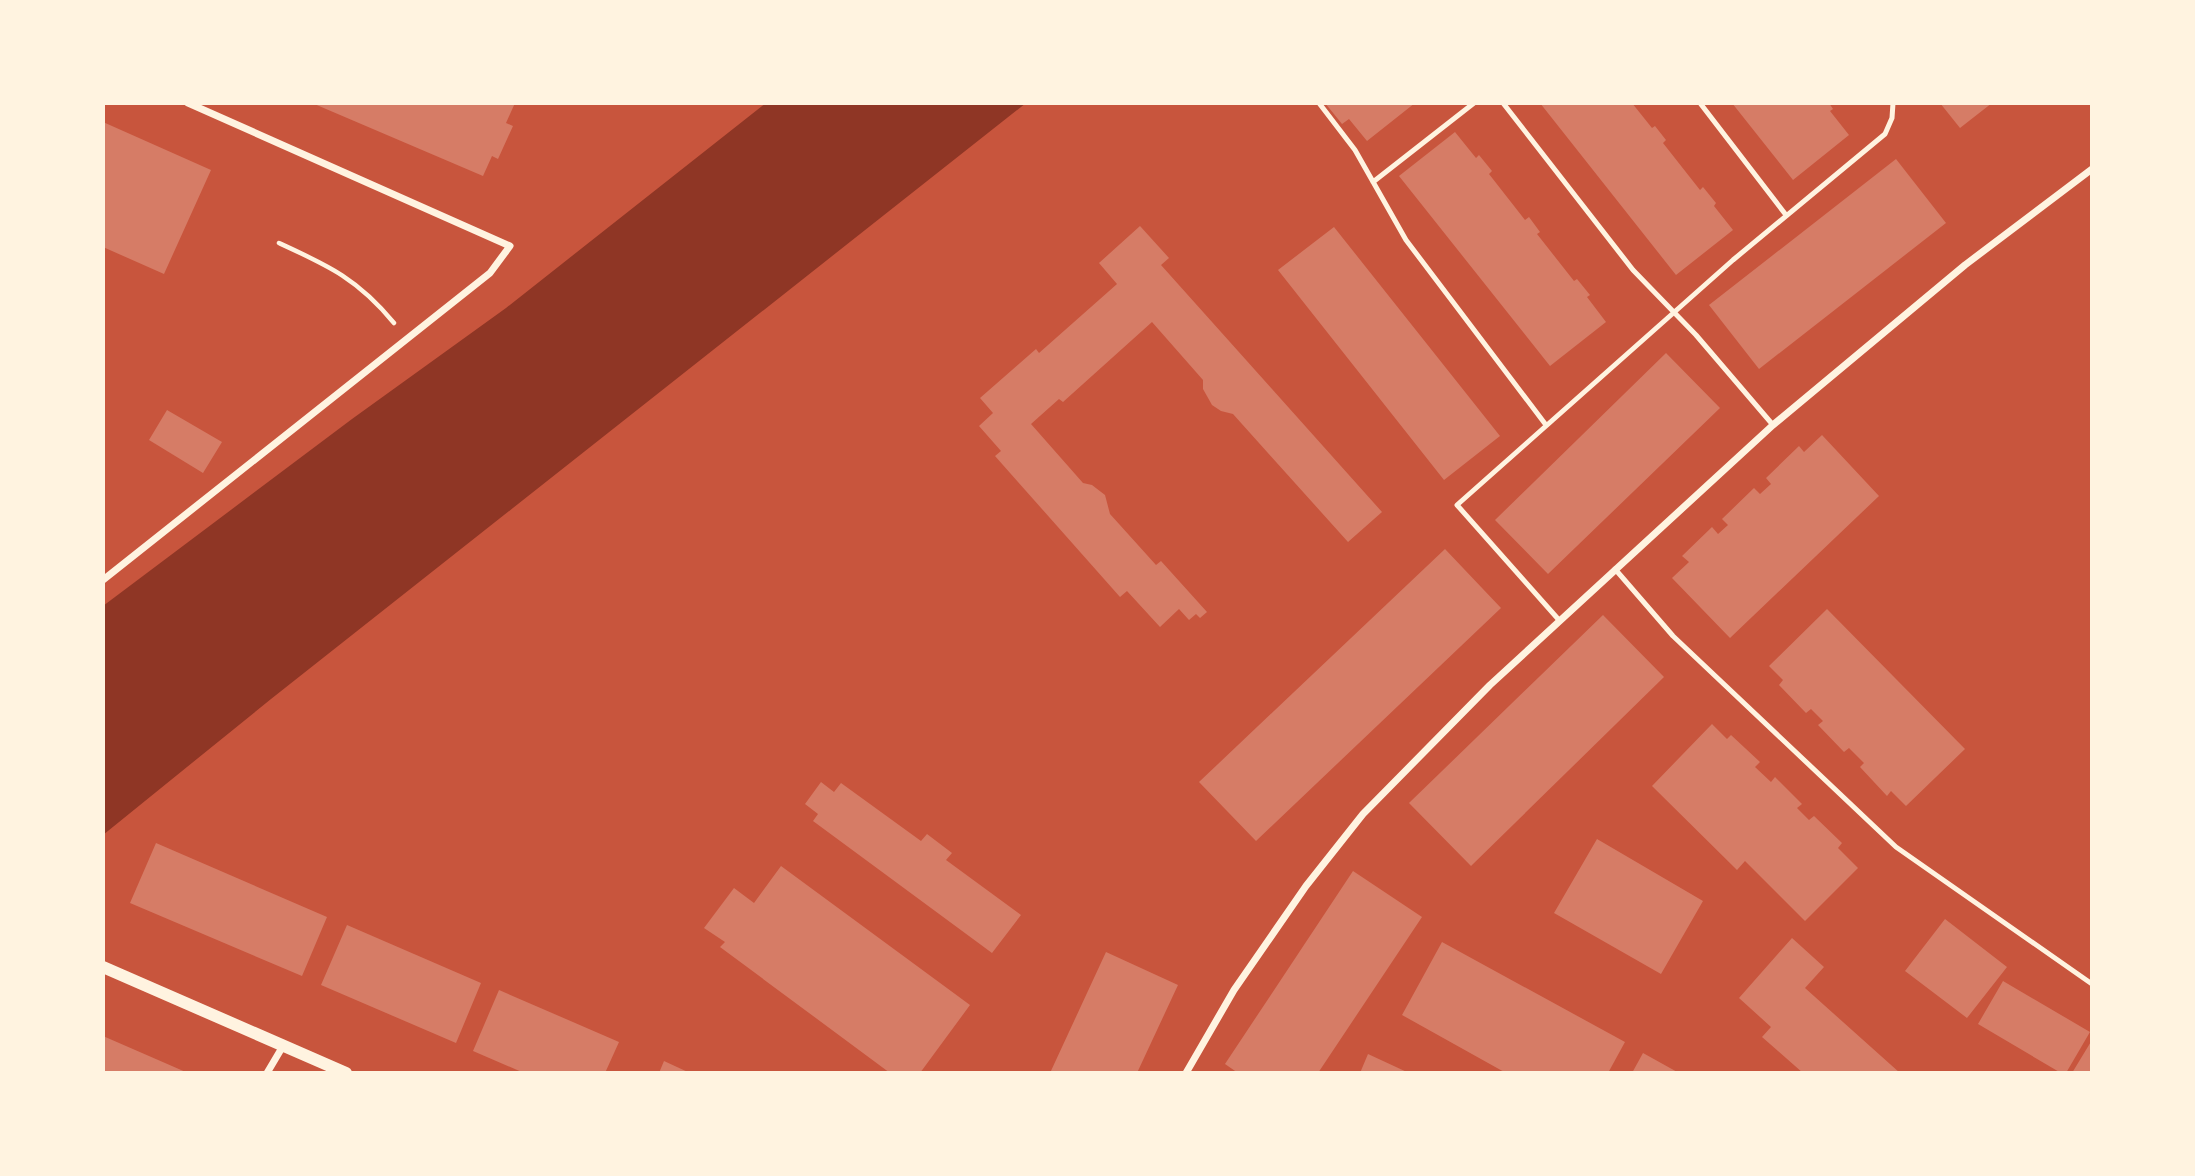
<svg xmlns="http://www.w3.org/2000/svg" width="2195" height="1176" font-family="'Sofia Sans Condensed',sans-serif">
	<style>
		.water { fill: #8f3625 }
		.building { fill: #d67c66 }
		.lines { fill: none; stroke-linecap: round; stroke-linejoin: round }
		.path { stroke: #fff3e0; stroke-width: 4.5 }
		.service { stroke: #fff3e0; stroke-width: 5 }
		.minor { stroke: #fff3e0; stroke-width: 7 }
		.tertiary { stroke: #fff3e0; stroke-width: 12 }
	</style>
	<rect width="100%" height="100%" fill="#c8553d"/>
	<!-- water -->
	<path class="water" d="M766,103h260l-755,596 -168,136v-229l249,-187 154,-111z"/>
	<!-- building -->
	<path class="building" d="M312,103h203l-9,20 7,3 -15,33 -6,-3 -9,20z
		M1325,103h90l-48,38 -18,-22 -7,5z
		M1540,103h92l20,25 3,-2 11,14 -3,3 37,47 3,-3 13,16 -2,3 19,24 -57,45z
		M1732,103h97l4,6 -3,2 19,24 -56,45z
		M1940,103h52l-32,25z
		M103,122l108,48 -47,104 -61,-27z
		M1455,132l21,26 3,-3 13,16 -3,3 36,46 4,-3 11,15 -3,2 37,47 3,-2 13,16 -3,2 19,25 -56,44 -151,-190z
		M1896,159l50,64 -187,146 -50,-64z
		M1140,226l29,32 -8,7 221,247 -34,30 -115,-128 -12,-3 -9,-6 -9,-16v-9l-51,-58 -89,80 -4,-3 -28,25 52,59 9,2 13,10 5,19 46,51 5,-4 46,51 -7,6 -4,-4 -7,6 -10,-11 -19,18 -33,-36 -7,6 -125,-141 6,-5 -22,-25 14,-13 -13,-15 56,-49 3,4 78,-69 -18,-21z
		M1334,227l166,209 -56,44 -166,-210z
		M1666,353l54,55 -172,166 -53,-54z
		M167,410l55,32 -19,31 -54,-33z
		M1822,435l57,61 -149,142 -58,-60 17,-16 -7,-6 30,-29 6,7 10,-9 -6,-6 32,-31 6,6 11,-10 -5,-6 33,-32 5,6z
		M1445,549l56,59 -245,233 -57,-59z
		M1827,609l138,140 -59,57 -15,-15 -4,5 -27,-29 4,-4 -15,-15 -5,4 -26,-27 5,-4 -12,-12 -5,4 -27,-28 4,-5 -14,-14z
		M1603,615l61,62 -193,189 -62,-63z
		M1712,724l15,15 4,-4 29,27 -5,5 16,15 4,-5 27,27 -5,4 12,12 5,-4 28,27 -4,5 20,20 -53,53 -60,-60 -8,9 -85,-84z
		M821,782l13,10 7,-9 80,58 6,-7 25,19 -6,7 75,55 -29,38 -179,-132 5,-7 -13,-10z
		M1597,839l106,62 -42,73 -107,-61z
		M156,843l171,74 -25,59 -172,-73z
		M781,866l189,139 -50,68h-30l-170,-126 5,-5 -21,-14 30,-40 20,15z
		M1353,871l69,46 -104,156h-80l-13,-9z
		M1945,919l62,48 -40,51 -62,-47z
		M347,925l134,58 -25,60 -135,-58z
		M1792,938l32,29 -19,21 95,85h-97l-41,-36 9,-10 -32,-29z
		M1442,942l183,100 -17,31h-102l-104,-58z
		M1106,952l72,33 -41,88h-87z
		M2003,981l87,51 -24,41h-5l-83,-49z
		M499,990l120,52 -14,31h-81l-51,-22z
		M103,1036l85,37h-85z
		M2092,1040v33h-20z
		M1643,1053l36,20h-47z
		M1368,1054l41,19h-49z
		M664,1061l26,12h-31z"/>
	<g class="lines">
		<!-- path -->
		<path class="path" d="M279,243c50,23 79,36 115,80"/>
		<!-- service -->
		<path class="service" d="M1319,103l36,47 51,90 140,185
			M1503,103l130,167 63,65 77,90
			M1700,103l86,112
			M1373,182l101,-79
			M1615,569l58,67 223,211 196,137
			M1559,620l-102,-115 276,-245 152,-126 7,-16 1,-15"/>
		<!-- minor -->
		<path class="minor" d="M103,580l387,-307 20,-27 -322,-143
			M267,1073l16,-27
			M1186,1073l48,-83 72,-104 57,-72 127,-129 283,-260 192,-160 127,-96"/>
		<!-- tertiary -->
		<path class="tertiary" d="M103,967l243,106"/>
	</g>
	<!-- border -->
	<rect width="2195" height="1176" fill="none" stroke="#fff3e0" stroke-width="210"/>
</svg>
